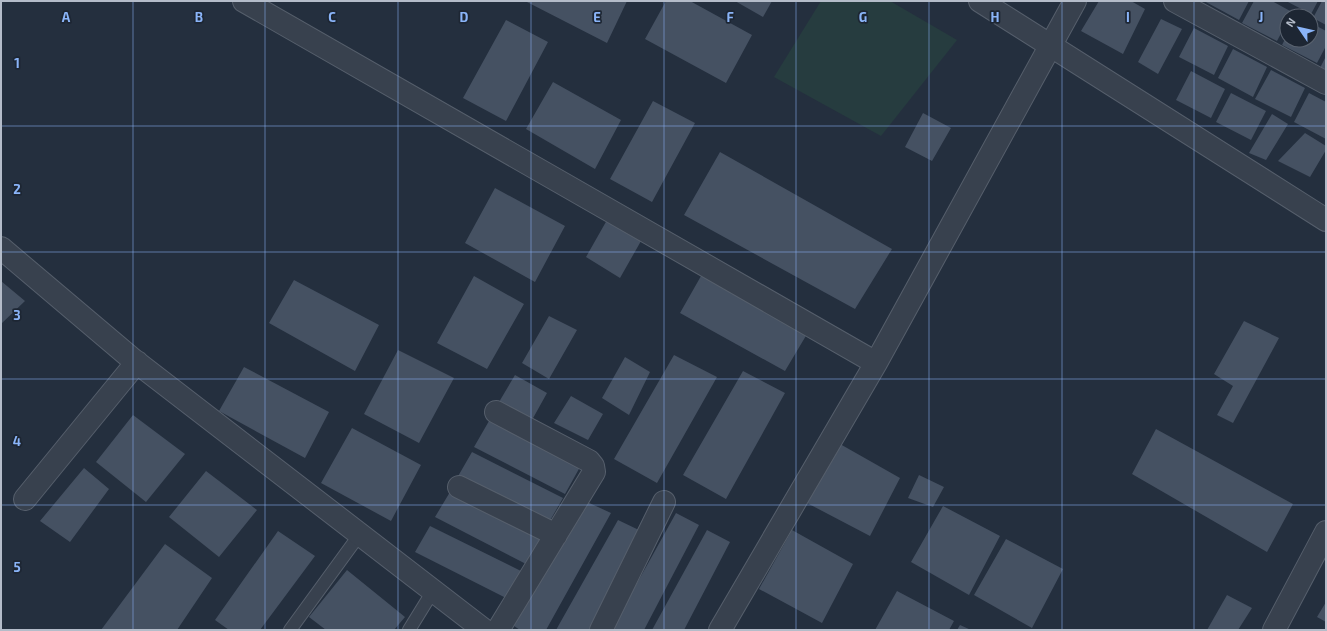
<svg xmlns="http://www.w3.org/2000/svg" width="1327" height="631" font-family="'Exo 2',sans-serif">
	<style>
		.green { fill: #263c3f }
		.building { fill: #455162 }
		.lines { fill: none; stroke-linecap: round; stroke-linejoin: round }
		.service-casing { stroke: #565f6c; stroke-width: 14 }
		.minor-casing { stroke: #565f6c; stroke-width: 24 }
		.service { stroke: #38414e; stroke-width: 12 }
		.minor { stroke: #38414e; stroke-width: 22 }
		.grid { fill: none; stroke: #8ab4f8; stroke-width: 1; stroke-opacity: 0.55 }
		.grid-label { font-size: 13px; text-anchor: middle; font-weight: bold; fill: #8ab4f8; stroke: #1d2633; stroke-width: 3.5; stroke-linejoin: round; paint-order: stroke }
	</style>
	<rect width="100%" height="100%" fill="#242f3e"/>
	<!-- green -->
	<path class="green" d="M821,1h69l67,39 -76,96 -107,-59z"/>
	<!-- building -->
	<path class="building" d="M525,1h102l-20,42z
		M666,1h24l62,34 -26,48 -81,-44z
		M735,1h37l-9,16z
		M1099,1h32l14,8 -22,45 -42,-23z
		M1204,1h45l-10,19z
		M1254,1h18l20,11 -2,4h-3v6l-10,19 -35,-18z
		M1286,1h32l-7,13z
		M1322,1h4v24l-13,-7z
		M1161,19l21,10 -24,45 -20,-12z
		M506,20l42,22 -42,79 -43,-23z
		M1311,23l15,8v15l-9,17 -35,-18 5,-10v5h24z
		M1194,28l34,18 -14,29 -35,-18z
		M1233,49l34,18 -14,30 -35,-19z
		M1326,56v15l-6,-3z
		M1271,70l34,18 -14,29 -36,-18z
		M1191,71l34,18 -14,29 -35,-18z
		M553,82l68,38 -26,49 -69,-40z
		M1231,93l35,18 -15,29 -35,-18z
		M1309,93l17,9v37l-32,-17z
		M653,101l42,22 -43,79 -42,-23z
		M923,113l28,15 -19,33 -27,-14z
		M1272,114l16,10 -22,36 -17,-7z
		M1305,133l21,13v4l-16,27 -32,-16z
		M720,152l172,97 -37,60 -171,-94z
		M495,188l70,38 -30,56 -70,-39z
		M607,220l34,21 -21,37 -34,-21z
		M705,269l105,60 -25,42 -105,-58z
		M474,276l50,28 -37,65 -50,-26z
		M294,280l85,45 -24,46 -86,-48z
		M1,281l24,20 -24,23z
		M549,316l28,14 -28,49 -27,-16z
		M1244,321l35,17 -46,85 -16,-8 16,-29 -19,-12z
		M398,350l56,28 -35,65 -55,-29z
		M674,355l43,22 -60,106 -43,-24z
		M625,357l25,15 -21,43 -27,-17z
		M244,367l85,45 -24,46 -86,-47z
		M743,371l42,22 -59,106 -43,-24z
		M515,375l32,18 -15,27 -33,-18z
		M571,396l32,18 -15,26 -34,-17z
		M133,415l52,39 -39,48 -50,-40z
		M489,421l91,46 -15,27 -91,-47z
		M352,428l69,37 -30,56 -70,-38z
		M1156,429l137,75 -26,48 -135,-78z
		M840,444l60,34 -30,58 -63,-33z
		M472,452l91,46 -15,26 -91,-46z
		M84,468l25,21 -39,53 -30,-21z
		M206,471l51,39 -38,47 -50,-40z
		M919,475l25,12 -11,20 -25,-9z
		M450,492l91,45 -15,27 -91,-47z
		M585,501l26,12 -65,117h-26l-6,-4z
		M943,506l57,30 -31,59 -58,-33z
		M676,513l23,12 -55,105h-33z
		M618,520l23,11 -52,99h-33z
		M430,526l91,45 -15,27 -91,-46z
		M707,530l23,12 -46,88h-32z
		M792,530l61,34 -31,59 -63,-34z
		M278,531l37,25 -55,74h-31l-14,-10z
		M1006,539l57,30 -31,59 -58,-33z
		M165,544l47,34 -35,52h-76z
		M347,570l58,47 -11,13h-68l-17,-13z
		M897,591l57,30 -5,9h-74z
		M1227,595l25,13 -14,22h-31z
		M1326,602v20l-9,-5z
		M960,625l11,5h-14z"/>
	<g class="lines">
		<defs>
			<path id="service" d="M290,630l70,-96
				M409,630l24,-39"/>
			<path id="minor" d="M244,1l632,362
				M980,1l346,219
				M1175,1l151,82
				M1,248l130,110 353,272
				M496,412l93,49 4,5 1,6 -96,158
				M459,487l97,48
				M25,499l112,-137
				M601,630l63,-128
				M720,630l156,-267 199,-362
				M1274,630l52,-98"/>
		</defs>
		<!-- service casing -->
		<use href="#service" class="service-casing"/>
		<!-- minor casing -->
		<use href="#minor" class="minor-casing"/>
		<!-- service -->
		<use href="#service" class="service"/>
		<!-- minor -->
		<use href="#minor" class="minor"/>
	</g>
	<!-- grid -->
	<path class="grid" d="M133,1v629M265,1v629M398,1v629M531,1v629M664,1v629M796,1v629M929,1v629M1062,1v629M1194,1v629M1,126h1325M1,252h1325M1,379h1325M1,505h1325"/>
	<g class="grid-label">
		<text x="66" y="22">A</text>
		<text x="199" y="22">B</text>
		<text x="332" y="22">C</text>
		<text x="464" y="22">D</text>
		<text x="597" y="22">E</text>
		<text x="730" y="22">F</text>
		<text x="863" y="22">G</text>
		<text x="995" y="22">H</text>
		<text x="1128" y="22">I</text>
		<text x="1261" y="22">J</text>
		<text x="17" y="68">1</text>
		<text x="17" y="194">2</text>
		<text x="17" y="320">3</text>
		<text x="17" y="446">4</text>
		<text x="17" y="572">5</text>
	</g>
	<!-- border -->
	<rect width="1327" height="631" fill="none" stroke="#b4bcc9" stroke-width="4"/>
	<!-- north arrow -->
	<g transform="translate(1299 28) rotate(304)"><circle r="19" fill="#1d2633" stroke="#59626f"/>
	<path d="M0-3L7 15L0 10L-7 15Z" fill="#8ab4f8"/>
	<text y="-6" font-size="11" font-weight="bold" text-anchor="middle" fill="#b4bcc9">N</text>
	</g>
</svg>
